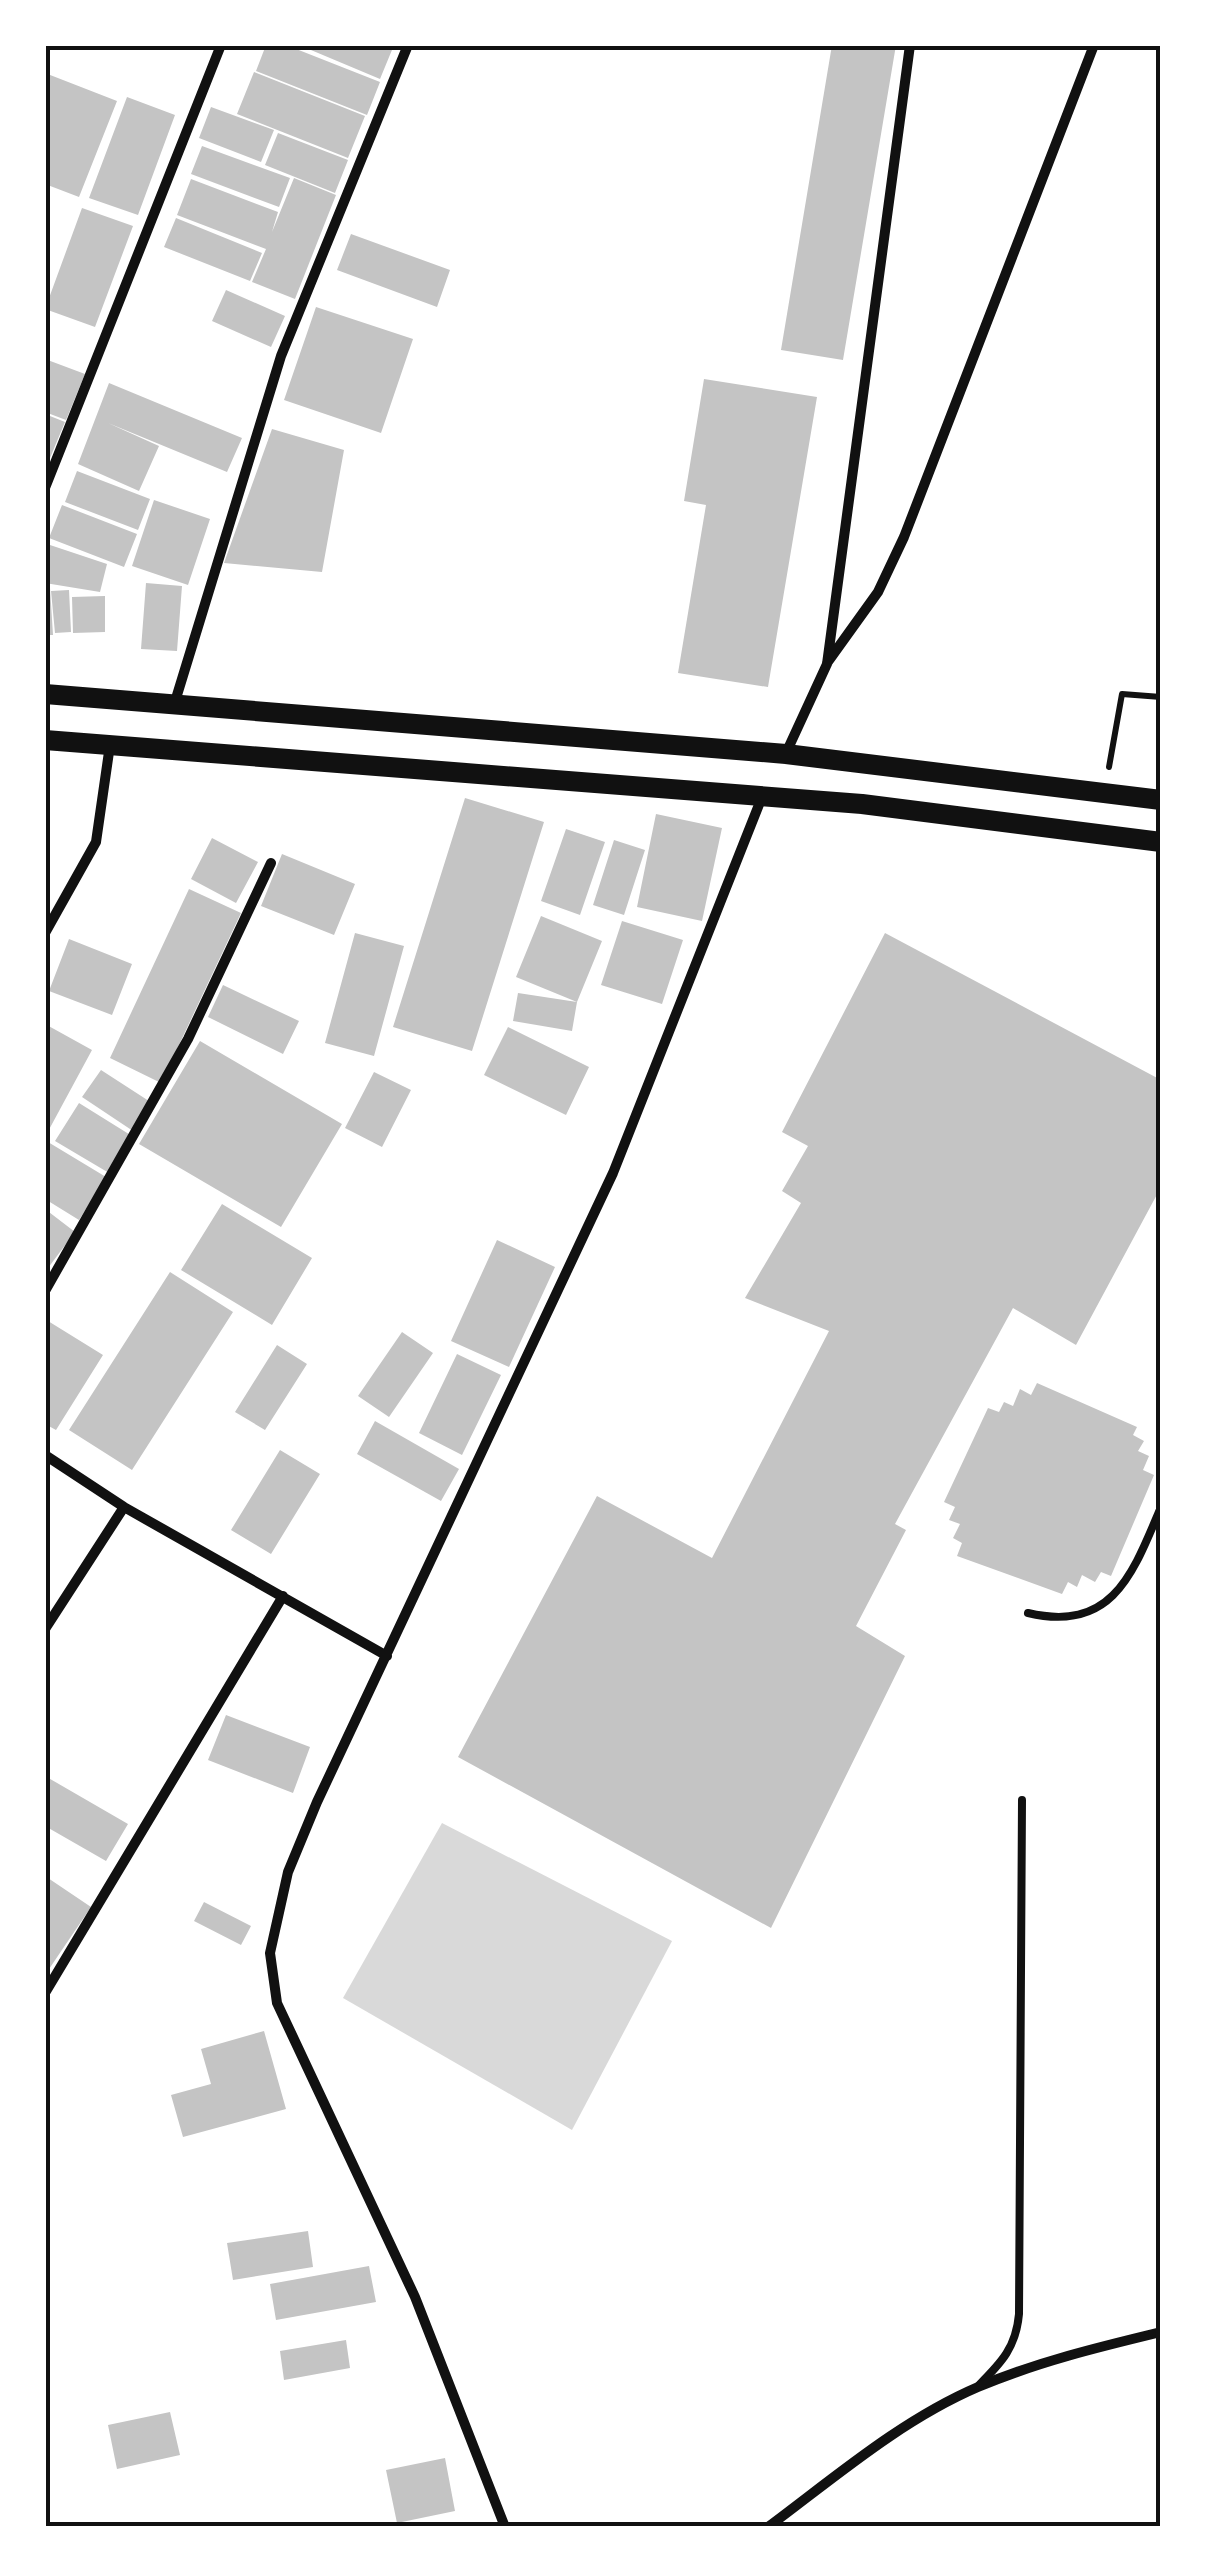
<svg xmlns="http://www.w3.org/2000/svg" width="1206" height="2572" font-family="Roboto,sans-serif">
	<style>
		.water { fill: #d9d9d9 }
		.building { fill: #c4c4c4 }
		.lines { fill: none; stroke-linecap: round; stroke-linejoin: round }
		.path { stroke: #111; stroke-width: 6 }
		.service { stroke: #111; stroke-width: 8 }
		.minor { stroke: #111; stroke-width: 10 }
		.secondary { stroke: #111; stroke-width: 20 }
		.neatline { fill: none; stroke: #111; stroke-width: 4 }
	</style>
	<rect width="100%" height="100%" fill="#fff"/>
	<!-- water -->
	<path class="water" d="M442,1823l230,118 -100,189 -229,-132z"/>
	<!-- building -->
	<path class="building" d="M266,45h20l94,37 -13,33 -111,-44z
		M299,45h95l-14,34z
		M832,45h64l-53,315 -62,-10z
		M254,72l111,44 -17,42 -111,-44z
		M45,73l72,28 -38,96 -34,-13z
		M127,97l48,18 -37,100 -49,-17z
		M211,107l63,23 -13,32 -62,-24z
		M278,133l70,27 -13,33 -70,-28z
		M202,146l88,32 -11,29 -88,-33z
		M294,178l42,17 -41,104 -43,-17 14,-33 -89,-34 14,-36 87,33 -6,20z
		M82,208l51,18 -38,101 -50,-18z
		M176,218l86,35 -12,28 -86,-34z
		M351,234l99,36 -13,37 -100,-37z
		M226,290l59,26 -14,31 -59,-26z
		M316,307l97,32 -32,94 -97,-33z
		M45,359l40,15 -19,46 -21,-8z
		M704,379l113,18 -49,290 -90,-14 28,-168 -22,-4z
		M109,383l133,55 -15,34 -119,-49 51,23 -20,45 -61,-27z
		M45,414l20,8 -20,48z
		M272,429l72,21 -22,122 -98,-9z
		M77,471l73,28 -12,31 -73,-28z
		M154,500l56,19 -22,66 -56,-19z
		M62,505l75,29 -13,33 -75,-29z
		M50,545l57,19 -7,28 -55,-9z
		M146,583l36,3 -5,65 -36,-2z
		M45,588h5l3,47h-8z
		M69,590l2,42 -16,1 -4,-42z
		M105,596v36l-32,1 -1,-36z
		M465,798l79,24 -72,229 -79,-24z
		M656,814l66,14 -20,93 -65,-14z
		M566,829l39,13 -25,73 -39,-14z
		M212,838l46,24 -22,41 -45,-24z
		M614,840l31,10 -21,65 -31,-10z
		M282,854l73,30 -21,51 -73,-29z
		M189,889l52,24 -80,170 -51,-25z
		M541,916l61,25 -25,61 -5,29 -59,-10 5,-28 59,9 -61,-25z
		M622,921l61,19 -21,64 -61,-19z
		M355,933l49,13 -30,110 -49,-13z
		M885,933l276,147v107l-85,158 -63,-37 -118,216 11,6 -50,96 49,30 -134,272 -313,-171 139,-261 115,62 117,-227 -84,-33 56,-95 -19,-12 26,-45 -26,-14z
		M69,939l63,25 -20,51 -63,-24z
		M223,985l76,36 -16,33 -75,-37z
		M45,1024l47,26 -47,87z
		M508,1027l81,40 -23,48 -82,-40z
		M200,1041l142,83 -61,103 -142,-83z
		M101,1070l51,33 -19,28 -51,-34z
		M374,1072l37,18 -29,57 -37,-19z
		M79,1103l53,33 -23,37 -54,-32z
		M48,1142l58,35 -27,43 -34,-21z
		M222,1204l90,54 -40,67 -91,-55z
		M45,1209l30,23 -30,40z
		M497,1240l58,27 -46,100 -58,-26z
		M170,1272l63,40 -101,158 -63,-40z
		M48,1321l55,34 -47,75 -11,-6z
		M402,1332l31,21 -44,64 -31,-21z
		M277,1345l30,19 -42,66 -30,-18z
		M457,1354l44,21 -39,80 -43,-22z
		M1037,1383l100,44 -4,8 11,6 -6,10 11,5 -6,14 11,5 -43,101 -10,-4 -6,10 -13,-7 -5,12 -9,-5 -6,12 -105,-38 5,-13 -9,-5 7,-14 -11,-4 6,-13 -11,-5 44,-94 11,4 5,-10 9,4 7,-17 11,6z
		M375,1421l84,48 -18,32 -84,-47z
		M280,1450l40,24 -49,80 -40,-24z
		M226,1715l84,32 -17,46 -85,-33z
		M45,1776l83,48 -22,37 -61,-35z
		M45,1876l46,31 -46,68z
		M204,1902l47,24 -10,19 -47,-24z
		M264,2031l22,78 -103,28 -12,-42 40,-11 -10,-35z
		M308,2231l5,36 -80,13 -6,-37z
		M369,2266l7,36 -100,18 -6,-36z
		M346,2340l4,28 -66,12 -4,-29z
		M170,2412l10,43 -63,14 -9,-44z
		M445,2458l10,53 -58,12 -11,-53z"/>
	<g class="lines">
		<!-- path -->
		<path class="path" d="M1109,767l13,-73 39,3"/>
		<!-- service -->
		<path class="service" d="M1028,1613c85,20 105,-40 133,-106
			M979,2385c23,-23 37,-38 40,-71l3,-514"/>
		<!-- minor -->
		<path class="minor" d="M45,488l176,-443
			M827,663l51,-71 26,-55 190,-492
			M174,705l107,-349 127,-311
			M786,753l41,-89 83,-619
			M45,933l51,-91 14,-97
			M45,1291l143,-252 83,-176
			M45,1455l79,52 263,149
			M45,1629l79,-122
			M45,1993l238,-397
			M505,2527l-90,-230 -138,-294 -7,-50 18,-81 29,-70 296,-629 149,-376
			M768,2527c66,-49 133,-107 210,-140 59,-25 121,-40 183,-55"/>
		<!-- secondary -->
		<path class="secondary" d="M45,694l741,60 375,46
			M45,740l817,64 299,38"/>
	</g>
	<!-- border -->
	<rect width="1206" height="2572" fill="none" stroke="#ffffff" stroke-width="95"/>
	<rect x="48" y="48" width="1110" height="2476" class="neatline"/>
</svg>
